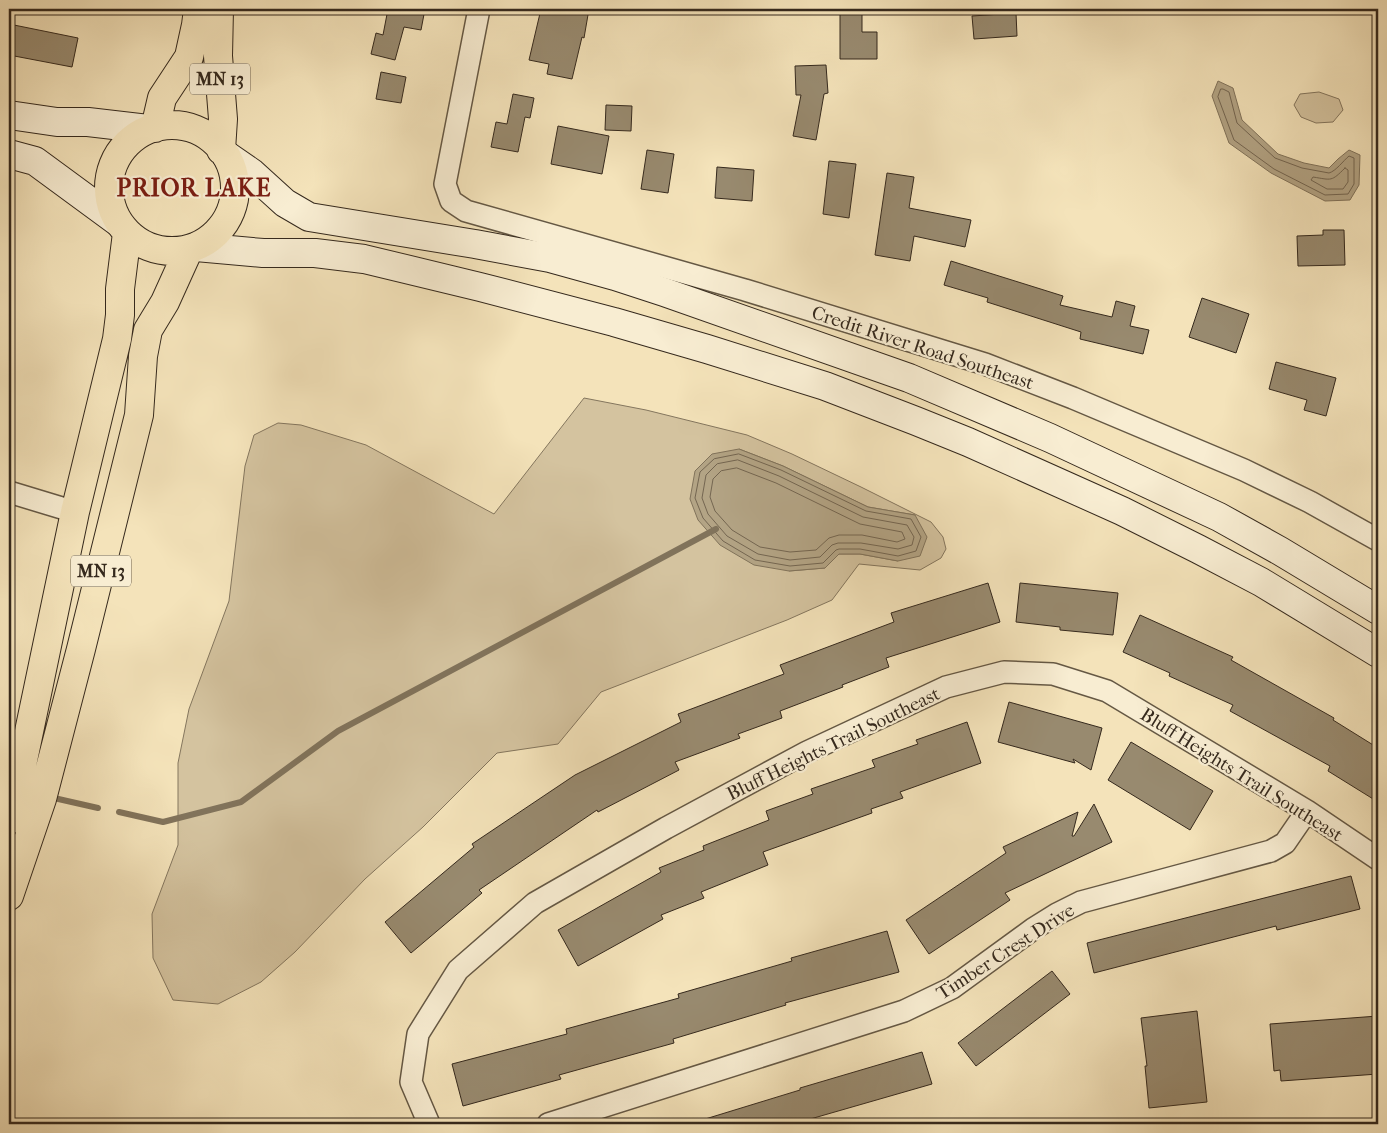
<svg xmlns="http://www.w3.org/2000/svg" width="1387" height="1133" font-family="'IM FELL French Canon',serif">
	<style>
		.green { fill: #d4c39f; stroke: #84765e; fill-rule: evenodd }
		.water { fill: #b3a485; stroke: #81735b }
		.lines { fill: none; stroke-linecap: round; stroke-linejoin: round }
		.shore { stroke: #746651; stroke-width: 1 }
		.stream { stroke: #81735b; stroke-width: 6 }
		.building { fill: #988a6f; stroke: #35291d }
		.minor-casing { stroke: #655844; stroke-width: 24 }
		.secondary-casing { stroke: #35291d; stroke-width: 30 }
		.primary-casing { stroke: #35291d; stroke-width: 30 }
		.minor { stroke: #f8edd2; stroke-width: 21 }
		.secondary { stroke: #f8edd2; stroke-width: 28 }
		.primary { stroke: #f4e3ba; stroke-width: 28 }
		.labels { text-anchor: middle; stroke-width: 4.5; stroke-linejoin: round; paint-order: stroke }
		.shield { fill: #f8edd2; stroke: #706453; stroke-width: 1 }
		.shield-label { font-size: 18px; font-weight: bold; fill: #35291d }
		.street-label { font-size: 19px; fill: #35291d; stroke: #f8edd2 }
		.district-label { font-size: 24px; font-weight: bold; letter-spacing: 1px; fill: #7a1f14; stroke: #f8edd2 }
	</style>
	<rect width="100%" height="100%" fill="#f4e3ba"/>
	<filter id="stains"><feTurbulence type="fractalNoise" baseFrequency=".004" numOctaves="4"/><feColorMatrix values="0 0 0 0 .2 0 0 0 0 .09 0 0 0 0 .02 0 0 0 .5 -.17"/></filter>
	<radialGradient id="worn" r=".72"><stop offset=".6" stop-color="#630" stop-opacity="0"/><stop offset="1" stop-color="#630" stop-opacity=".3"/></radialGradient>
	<!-- green -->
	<path class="green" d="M1319,92l20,7 4,11 -10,12 -17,1 -15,-6 -7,-12 6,-11z
		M584,398l62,12 101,25 45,19 69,33 70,35 12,15 3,12 -5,9 -21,12 -61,-6 -27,36 -45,20 -186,72 -43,52 -61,9 -74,74 -58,52 -70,73 -34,30 -43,22 -45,-4 -20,-42 -1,-44 26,-69v-82l11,-54 40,-108 16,-135 9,-31 24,-12 23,2 65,20 128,69zM739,449l44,17 85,41 47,8 -17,46 -38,-7h-21l-14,14 -36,3z"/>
	<!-- water -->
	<path class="water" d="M1218,81l15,7 9,32 36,34 26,9 25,5 9,-9 11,-9 11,5 -1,30 -9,15 -25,1 -54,-28 -42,-30 -17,-47z
		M739,449l44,17 85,41 47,8 12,22 -7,19 -22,5 -38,-7h-21l-14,14 -36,3 -35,-6 -34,-20 -22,-25 -8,-21 5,-28 17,-17z"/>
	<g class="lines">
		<!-- shore -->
		<path class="shore" d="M1221,89h2l6,3 8,31 38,35 27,10 27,5c7,-2 14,-12 20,-17l5,2v26l-6,10 -23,1 -51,-26 -40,-29 -16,-43z
			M1345,168l3,2v12l-5,7h-16l-16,-9 2,-3c19,3 18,5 32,-9z
			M739,454l42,16 85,41 45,8 10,18 -5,14 -18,5 -38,-7h-21l-3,1 -13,13 -33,3 -35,-6 -32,-19 -20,-23 -8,-20 5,-26 14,-13z
			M738,460l41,16 84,41 44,8 7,12 -2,8 -14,4 -37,-6h-23l-6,2 -12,12 -30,3 -32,-6 -31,-18 -19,-22 -6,-16 4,-23 11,-11z
			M737,468l39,15 84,41 42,8 3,7 -8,3 -35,-7h-23l-10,3 -13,12 -26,2 -30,-5 -28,-17 -17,-19 -5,-14 3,-18 8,-8z"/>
		<!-- stream -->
		<path class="stream" d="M54,798l44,10
			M119,812l44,10 78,-20 97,-71 378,-202"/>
	</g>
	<!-- building -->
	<path class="building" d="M388,9h37l-4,21 -17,-3 -9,33 -24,-6 5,-21 7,2z
		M541,9h48l-5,29 -2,-1 -10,42 -25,-5 2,-10 -20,-4z
		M1016,13l1,23 -43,3 -2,-23z
		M840,14h22v18h15v27h-37z
		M9,24l69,14 -6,29 -63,-12z
		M826,65l2,28 -4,1 -8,46 -23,-4 8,-41h-5l-1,-29z
		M381,72l25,5 -5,26 -25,-4z
		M513,94l21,4 -4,20 -5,-1 -7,35 -27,-5 5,-25 11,2z
		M606,105l26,1 -1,25 -26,-1z
		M558,126l51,10 -7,38 -51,-10z
		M647,150l27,4 -6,39 -27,-4z
		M829,161l27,3 -7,54 -26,-4z
		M717,167l37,3 -2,31 -37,-3z
		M887,173l27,4 -5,31 62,12 -6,27 -51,-11 -4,25 -35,-6z
		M1323,230h21l1,35 -47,1 -1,-30 26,-1z
		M951,261l112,35 -3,9 52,12 4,-16 19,5 -5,20 19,4 -6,24 -63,-15 1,-7 -94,-30 1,-4 -44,-13z
		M1202,298l47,16 -13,39 -47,-16z
		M1276,362l60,16 -10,38 -22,-6 3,-10 -38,-11z
		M988,583l12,39 -114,36 3,9 -47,18 1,2 -63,24 2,7 -44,16 2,4 -65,24 4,8 -81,42 -1,-2 -118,80 3,3 -71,60 -26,-31 89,-75 -2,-3 103,-69 106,-53 -3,-8 106,-40 -4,-9 114,-43 -3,-9z
		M1020,583l98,10 -5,42 -53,-5v-3l-44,-5z
		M1140,615l93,42 -2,3 103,58 -1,2 45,28v54l-50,-31 2,-5 -100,-55 3,-6 -64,-29 1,-3 -47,-21z
		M1009,702l93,26 -11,42 -18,-11 2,4 -77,-21z
		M967,722l14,41 -81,29 3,6 -32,11 1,4 -109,39 5,13 -67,27 3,6 -43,17 2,4 -85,47 -20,-36 103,-58 -2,-4 45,-18 -1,-4 66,-26 -3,-9 47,-17 -2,-5 64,-22 -3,-7 46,-16 -2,-4z
		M1131,742l82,49 -23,39 -82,-50z
		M1094,804l18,38 -107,51 5,7 -81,54 -23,-34 100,-67 -3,-6 75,-35 -6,24h2z
		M1351,876l9,33 -83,21 -1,-4 -182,47 -7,-30z
		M887,931l12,41 -114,31 1,2 -113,34 1,4 -115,32 2,4 -98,27 -11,-42 115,-30 -1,-5 113,-31 -1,-4 114,-33 -1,-3z
		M1052,971l18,23 -94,72 -18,-23z
		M1197,1011l10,91 -58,6 -4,-42h2l-6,-48z
		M1378,1016v58l-97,7 -1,-11 -6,1 -4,-47z
		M922,1052l10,32 -139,40h-91v-4l98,-30v-2z"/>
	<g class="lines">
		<defs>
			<path id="minor" d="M479,9l-34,175 6,17 15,10 279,79 240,74 88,34 171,72 66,32 68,38
				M9,492l66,20
				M429,1124l-18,-42 7,-48 40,-64 77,-67 131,-75 141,-76 139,-65 58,-15 49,2 54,17 200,120 71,48
				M548,1124l356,-113 48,-23 81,-59 24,-15 24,-12 190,-51 14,-8 22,-32"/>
			<path id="secondary" d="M9,115l48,7h31l60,7
				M9,154l26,7 83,61
				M226,155l26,18 33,30 24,14 166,27 75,14 65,18 49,16 245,86 141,60 169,79 61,34 98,59
				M196,247l67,6h52l49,6 116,28 134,35 93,27 118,37 91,35 52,21 154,69 76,38 63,33 117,71"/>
			<path id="primary" d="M219,9l-1,47 5,63 -2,31
				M109 188a63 63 0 1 1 126 0a63 63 0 1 1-126 0Z
				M155,128l7,-30 27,-41 7,-32 2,-16
				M9,820l8,-31 58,-277 42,-173 3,-24v-26l7,-56
				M9,896l33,-97 39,-150 58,-234 4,-59 5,-26 17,-28 24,-53"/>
		</defs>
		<!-- minor casing -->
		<use href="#minor" class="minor-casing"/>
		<!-- secondary casing -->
		<use href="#secondary" class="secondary-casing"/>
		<!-- primary casing -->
		<use href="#primary" class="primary-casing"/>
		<!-- minor -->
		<use href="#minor" class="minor"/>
		<!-- secondary -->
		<use href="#secondary" class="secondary"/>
		<!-- primary -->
		<use href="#primary" class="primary"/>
	</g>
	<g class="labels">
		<!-- shield labels -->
		<g class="shield">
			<rect x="190" y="63.5" width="60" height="31" rx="4"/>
			<rect x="71" y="555.5" width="60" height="31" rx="4"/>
		</g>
		<g class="shield-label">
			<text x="220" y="85">MN 13</text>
			<text x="101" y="577">MN 13</text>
		</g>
		<!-- street labels -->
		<g class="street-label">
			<text transform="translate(923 347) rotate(18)" y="7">Credit River Road Southeast</text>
			<text transform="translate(833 743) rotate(-26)" y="7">Bluff Heights Trail Southeast</text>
			<text transform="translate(1242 774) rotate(32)" y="7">Bluff Heights Trail Southeast</text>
			<text transform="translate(1005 951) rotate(-33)" y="7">Timber Crest Drive</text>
		</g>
		<!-- district labels -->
		<g class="district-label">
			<text x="194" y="196">PRIOR LAKE</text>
		</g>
	</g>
	<!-- margin -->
	<rect width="1387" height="1133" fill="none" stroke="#f4e3ba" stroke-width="30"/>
	<rect x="10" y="10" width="1367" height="1113" fill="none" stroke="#35291d" stroke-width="2.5"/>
	<rect x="15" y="15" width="1357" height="1103" fill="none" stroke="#35291d"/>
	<rect width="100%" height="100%" filter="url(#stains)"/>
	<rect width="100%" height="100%" fill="url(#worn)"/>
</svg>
